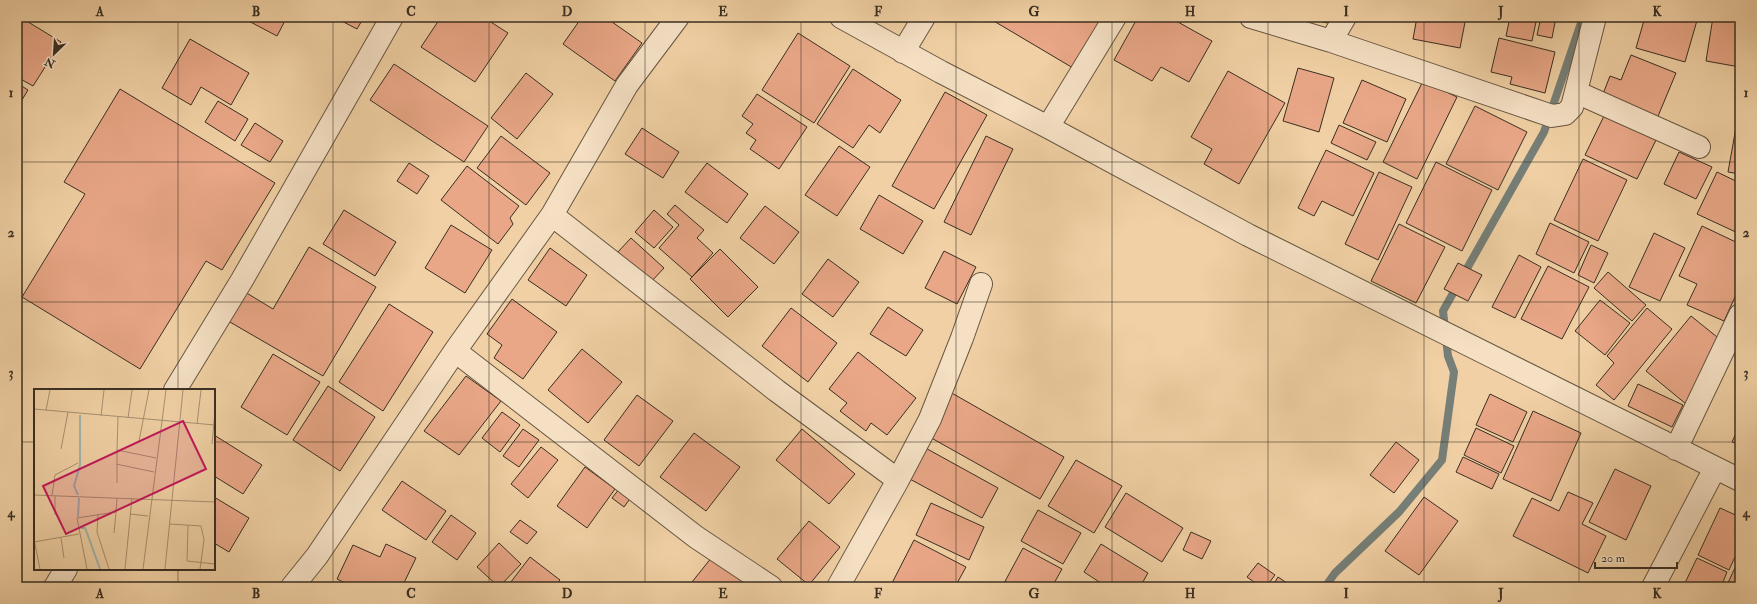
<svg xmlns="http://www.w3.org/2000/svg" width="1757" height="604" font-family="'IM FELL Double Pica',serif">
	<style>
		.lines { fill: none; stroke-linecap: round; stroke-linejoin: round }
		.stream { stroke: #767f78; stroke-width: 8 }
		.building { fill: #e9a787; stroke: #392f22 }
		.street-casing { stroke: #675742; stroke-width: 24 }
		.street { stroke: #f5e0c4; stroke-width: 22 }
		.grid { fill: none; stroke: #392f22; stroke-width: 1; stroke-opacity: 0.55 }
		.inset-river { fill: none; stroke: #9eb4b1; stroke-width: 2 }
		.inset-road { fill: none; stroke: #a79070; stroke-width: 1 }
		.view { fill: #c2185b; fill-opacity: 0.15; stroke: #c2185b; stroke-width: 2 }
		.inset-edge { fill: none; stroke: #392f22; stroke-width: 2 }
		.neatline { fill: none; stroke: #392f22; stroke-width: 1.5 }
		.grid-label { font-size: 13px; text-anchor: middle; font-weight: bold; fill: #392f22 }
	</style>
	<rect width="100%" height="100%" fill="#f0d0a4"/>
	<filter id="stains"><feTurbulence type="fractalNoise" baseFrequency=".005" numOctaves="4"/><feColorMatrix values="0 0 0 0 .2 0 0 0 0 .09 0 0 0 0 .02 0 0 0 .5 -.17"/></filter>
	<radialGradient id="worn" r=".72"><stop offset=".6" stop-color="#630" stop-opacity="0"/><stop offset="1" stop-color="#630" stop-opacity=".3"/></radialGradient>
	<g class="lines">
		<!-- stream -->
		<path class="stream" d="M1325,587l10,-14 64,-61 43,-52 12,-88 -6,-16 -5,-45 101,-179 39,-115"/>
	</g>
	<!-- building -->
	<path class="building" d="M17,17h3l41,25 -28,44 -16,-9z
		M241,17h46l-10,19z
		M334,17h30l-7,12z
		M441,17h42l25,16 -33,49 -54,-35z
		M582,17h23l37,26 -27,38 -52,-37z
		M987,17h115l-29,51z
		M1138,17h31l43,24 -23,41 -28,-15 -9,14 -38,-21z
		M1306,17h23l-2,6z
		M1417,17h49l-6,31 -47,-9z
		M1510,17h27l-5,24 -26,-5z
		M1541,17h15l-4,21 -15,-3z
		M1645,17h53l-13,45 -49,-14z
		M1713,17h27v50l-34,-6z
		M798,33l52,33 -36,57 -52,-33z
		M1499,38l56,14 -10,41 -35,-9 2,-7 -21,-5z
		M190,39l59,34 -18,32 -30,-18 -10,18 -29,-17z
		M1631,55l45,18 -20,48 -55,-22 9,-23 11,4z
		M394,64l94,62 -24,36 -94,-62z
		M1298,68l36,10 -15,54 -36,-11z
		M853,69l48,31 -21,33 -11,-8 -16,23 -36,-24z
		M1228,71l57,32 -46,81 -35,-20 8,-15 -21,-12z
		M526,73l27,21 -36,45 -26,-21z
		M1362,80l44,19 -19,43 -44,-19z
		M1423,81l34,16 -40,82 -34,-17z
		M17,83l11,7 -11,18z
		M120,89l155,94 -53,87 -16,-9 -66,108 -118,-72 63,-103 -21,-12z
		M945,92l42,23 -53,94 -42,-23z
		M757,94l50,33 -28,42 -29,-20 6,-9 -10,-7 7,-9 -11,-8z
		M218,101l30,18 -13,22 -30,-19z
		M1740,105v69l-12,-2z
		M1475,106l52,26 -29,58 -52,-26z
		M1604,116l52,24 -19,39 -52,-24z
		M255,123l28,18 -13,21 -29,-17z
		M1339,125l37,17 -9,18 -36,-17z
		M642,128l37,24 -16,26 -38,-24z
		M501,136l49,37 -24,32 -49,-37z
		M986,136l27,13 -42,86 -27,-13z
		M839,146l31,21 -33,49 -32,-21z
		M1326,150l48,23 -21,43 -31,-15 -8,15 -16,-8z
		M1679,152l33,15 -16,32 -32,-15z
		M1583,159l44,21 -29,61 -44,-21z
		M1436,162l56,28 -30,61 -56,-28z
		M409,163l20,13 -12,18 -20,-13z
		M707,163l41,31 -21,29 -42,-31z
		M467,166l52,40 -9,12 3,6 -15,20 -57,-44z
		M1379,172l33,15 -34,73 -33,-16z
		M1717,172l23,11v51l-43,-20z
		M879,195l44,26 -20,33 -43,-25z
		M675,205l29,25 -7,8 16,15 -21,24 -33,-29 20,-23 -12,-11z
		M765,206l34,26 -25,32 -34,-26z
		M344,210l52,32 -21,34 -52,-32z
		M654,210l19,17 -19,21 -19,-16z
		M1550,223l39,19 -15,31 -38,-19z
		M1399,224l46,23 -29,56 -45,-22z
		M451,225l41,25 -27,43 -40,-25z
		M1702,226l38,18v42l-16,35 -37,-16 10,-21 -18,-8z
		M1654,233l31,15 -25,53 -31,-14z
		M631,238l33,30 -15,16 -33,-30z
		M1591,245l17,8 -14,30 -16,-8z
		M309,247l67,40 -53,89 -100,-58 17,-29 33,20z
		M550,248l37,27 -21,31 -38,-26z
		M720,249l38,38 -30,30 -38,-38z
		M944,251l32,16 -19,37 -32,-16z
		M1519,255l22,12 -26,51 -23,-11z
		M828,259l31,23 -26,35 -31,-23z
		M1458,263l24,12 -14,26 -24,-12z
		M1548,266l41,21 -27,52 -41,-20z
		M1608,272l38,33 -14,16 -38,-33z
		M512,299l45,33 -34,47 -29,-21 8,-13 -15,-11z
		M1600,300l30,23 -25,32 -30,-24z
		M389,304l44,28 -50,79 -44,-29z
		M888,307l35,23 -17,26 -36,-22z
		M791,308l46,35 -29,39 -46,-36z
		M1647,308l25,21 -58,71 -18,-15 18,-22 -7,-7z
		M1691,316l41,33 -46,55 -40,-33z
		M582,349l40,33 -34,41 -40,-33z
		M858,352l58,46 -29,37 -16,-12 -5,8 -26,-20 7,-8 -18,-14z
		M273,354l47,28 -33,53 -46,-28z
		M466,376l35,25 -42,54 -35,-24z
		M1638,384l45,21 -11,22 -44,-21z
		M328,386l47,31 -35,54 -47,-31z
		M950,392l114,65 -24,42 -114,-64z
		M1490,394l37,18 -14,30 -37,-17z
		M637,395l36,26 -34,45 -35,-26z
		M1533,411l48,22 -30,68 -48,-22z
		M502,412l18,13 -20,27 -18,-14z
		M1740,424v21l-8,-3z
		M1476,428l38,18 -13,27 -37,-18z
		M523,429l16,11 -20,27 -16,-11z
		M802,429l53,45 -26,30 -53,-44z
		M694,433l46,34 -34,44 -46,-34z
		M214,435l48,30 -19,29 -29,-18z
		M911,440l87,48 -16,30 -87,-47z
		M1396,442l23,18 -25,33 -24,-18z
		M541,447l17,13 -30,38 -17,-14z
		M1463,457l36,17 -7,15 -36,-17z
		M1076,460l46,26 -28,47 -46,-27z
		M585,467l30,22 -28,39 -30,-22z
		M1615,469l36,17 -25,54 -37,-18z
		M402,481l44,30 -20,29 -44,-30z
		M620,488l12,8 -8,11 -12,-9z
		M1568,492l25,11 -11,21 24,12 -18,37 -75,-37 19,-38 27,13z
		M1126,493l57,35 -21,34 -57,-35z
		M214,497l35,21 -20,34 -15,-9z
		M1424,497l34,24 -39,54 -34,-24z
		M931,503l53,24 -15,33 -53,-25z
		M1720,508l20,9v29l-11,24 -31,-15z
		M1038,510l43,23 -18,31 -42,-23z
		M451,515l25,18 -19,27 -25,-18z
		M520,520l17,12 -10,12 -17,-12z
		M809,521l31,26 -31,38 -32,-26z
		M1191,532l20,9 -9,18 -19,-9z
		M914,540l52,27 -11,20h-65z
		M499,543l22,21 -22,23 -22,-20z
		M386,544l30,14 -14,29h-49l-16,-8 16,-34 27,12z
		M1101,544l47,29 -8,14h-33l-23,-15z
		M1023,548l39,21 -10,18h-50z
		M530,557l30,23 -6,7h-47z
		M712,557l38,30h-62z
		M1740,557v30h-14z
		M1697,558l30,14 -6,15h-38z
		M1258,563l17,12 -9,12h-5l-14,-10z
		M1278,577l15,10h-21z"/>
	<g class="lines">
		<defs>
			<path id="street" d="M841,17l100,55 107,55 200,108 492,245
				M1251,17l80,24 221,75 13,-2 7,-7 23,-90
				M1331,41l14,-24
				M903,52l21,-35
				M1576,92l123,55
				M1048,127l67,-110
				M552,215l225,176 121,89
				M455,351l241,186 75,50
				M175,390l67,-110 150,-263
				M1676,449l64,-134
				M55,587l11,-18
				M292,587l25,-31 138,-205 97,-136 75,-130 51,-68
				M838,587l60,-107 32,-61 32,-81 19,-54
				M1653,587l62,-119"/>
		</defs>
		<!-- street casing -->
		<use href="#street" class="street-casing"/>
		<!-- street -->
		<use href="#street" class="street"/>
	</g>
	<!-- grid -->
	<path class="grid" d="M178,17v373M333,17v570M489,17v570M645,17v570M801,17v570M956,17v570M1112,17v570M1268,17v570M1424,17v570M1579,17v570M17,162h1723M17,302h1723M17,442h18M214,442h1526M178,569v18"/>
	<!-- overview -->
	<g transform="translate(34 389)">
		<rect width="181" height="181" fill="#f0d0a4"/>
		<path class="inset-river" d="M44,106l-4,-9 6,-21v-50M44,128l1,-19M47,139h4l2,5 13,36"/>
		<path class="inset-road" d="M0,20l181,16M12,21l4,-20M67,27l3,-26M84,28l-1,33 39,8M94,29l4,-28M163,35l4,-34M105,52l10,-51M178,55l3,-32M0,56v15M27,60l7,-37M82,75l38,8M83,94v-33M0,106l181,7M18,106l3,-20 23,-12M96,125l18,2M21,126v-19M64,126l-1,17 12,37M136,135l31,2 3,14 -4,29M154,136l-1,36 28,3M80,144l2,-21M27,149l3,20M0,150l6,30M0,153l45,-8M53,180l-10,-51 39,-6 1,-14M91,180l7,-71M109,180l23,-179M131,180l18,-179"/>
		<path class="view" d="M149,32l23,48 -140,65 -23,-48z"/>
		<rect width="181" height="181" class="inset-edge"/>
	</g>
	<!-- margin -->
	<rect width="1757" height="604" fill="none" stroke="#f0d0a4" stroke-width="44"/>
	<!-- north arrow -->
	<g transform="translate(54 54) rotate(205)" stroke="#f5e0c4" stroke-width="3" paint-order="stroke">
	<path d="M0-3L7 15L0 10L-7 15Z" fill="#392f22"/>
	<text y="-6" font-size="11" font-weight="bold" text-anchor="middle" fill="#392f22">N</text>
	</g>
	<!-- scale -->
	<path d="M1595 562v6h82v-6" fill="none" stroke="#392f22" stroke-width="2"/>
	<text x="1601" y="562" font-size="12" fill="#392f22" stroke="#f5e0c4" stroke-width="3" paint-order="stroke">20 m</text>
	<rect x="22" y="22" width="1713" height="560" class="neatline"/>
	<g class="grid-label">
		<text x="100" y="16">A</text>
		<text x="256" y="16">B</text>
		<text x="411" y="16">C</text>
		<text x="567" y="16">D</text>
		<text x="723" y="16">E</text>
		<text x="878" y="16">F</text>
		<text x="1034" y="16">G</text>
		<text x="1190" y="16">H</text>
		<text x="1346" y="16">I</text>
		<text x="1501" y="16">J</text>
		<text x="1657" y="16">K</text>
		<text x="11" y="97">1</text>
		<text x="1746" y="97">1</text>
		<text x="11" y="237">2</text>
		<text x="1746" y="237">2</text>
		<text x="11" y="377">3</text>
		<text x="1746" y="377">3</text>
		<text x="11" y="517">4</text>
		<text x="1746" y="517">4</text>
		<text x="100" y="598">A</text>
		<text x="256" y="598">B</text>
		<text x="411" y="598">C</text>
		<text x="567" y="598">D</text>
		<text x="723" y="598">E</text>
		<text x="878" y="598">F</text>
		<text x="1034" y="598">G</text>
		<text x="1190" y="598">H</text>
		<text x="1346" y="598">I</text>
		<text x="1501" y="598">J</text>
		<text x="1657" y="598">K</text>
	</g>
	<rect width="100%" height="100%" filter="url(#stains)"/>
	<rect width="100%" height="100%" fill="url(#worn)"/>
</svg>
